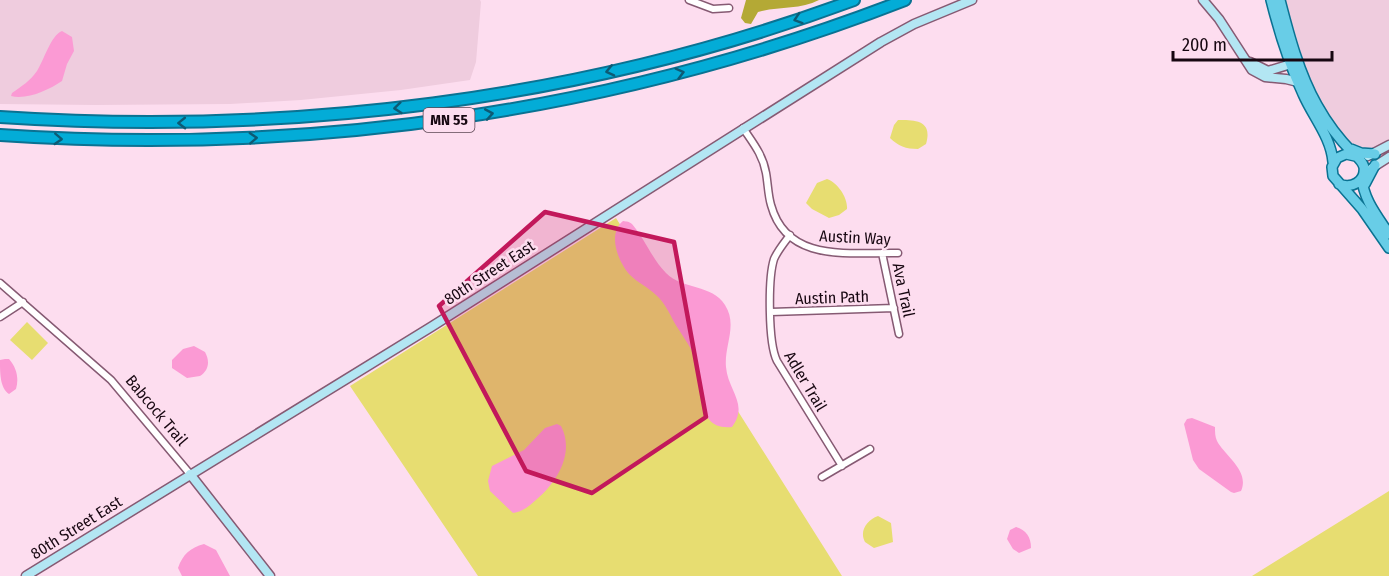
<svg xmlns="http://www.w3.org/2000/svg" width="1389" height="576" font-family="'Fira Sans Condensed',sans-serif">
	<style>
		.built { fill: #efccde }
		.green { fill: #e7dd71 }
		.forest { fill: #b4a935 }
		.water { fill: #fb9ad4 }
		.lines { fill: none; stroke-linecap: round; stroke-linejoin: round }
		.street-casing { stroke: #865a73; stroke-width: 9 }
		.secondary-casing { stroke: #865a73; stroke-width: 11 }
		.primary-casing { stroke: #0a7292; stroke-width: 12 }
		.highway-casing { stroke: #0a7292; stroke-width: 14 }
		.street { stroke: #fff; stroke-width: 6 }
		.secondary { stroke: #b3e6f3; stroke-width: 8 }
		.primary { stroke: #68cde7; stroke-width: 9 }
		.highway { stroke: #03acd7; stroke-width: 10 }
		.oneway { stroke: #0d5a74 }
		.marked { fill: #c2185b; fill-opacity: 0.2; stroke: #c2185b; stroke-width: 4.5; stroke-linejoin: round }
		.labels { text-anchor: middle; stroke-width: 5; stroke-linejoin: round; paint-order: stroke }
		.shield { fill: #fdddef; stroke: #5c4754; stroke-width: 1.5 }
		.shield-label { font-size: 15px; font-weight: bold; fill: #170711 }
		.street-label { font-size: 16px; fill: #170711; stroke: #fdddef }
	</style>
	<rect width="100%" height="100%" fill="#fdddef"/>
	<!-- built -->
	<path class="built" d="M0,0h480l1,2 -5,60 -6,18 -69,10 -100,10 -71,4 -134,1 -96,-1z
		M1285,0h104v141l-16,9 -20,-2 -20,-23 -26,-53z"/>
	<!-- green -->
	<path class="green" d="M898,120c17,0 35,0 28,24l-8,5c-12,0 -20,-3 -28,-11l4,-13z
		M827,179c11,4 21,19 20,30l-8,6 -10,3 -17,-9 -6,-6 11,-20z
		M616,218l226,358h-364l-128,-190z
		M27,322l21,21 -16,17 -22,-20z
		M1389,491v85h-137z
		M878,516l13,7 2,19 -19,6 -9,-6c-6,-11 2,-22 13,-26z"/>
	<!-- forest -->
	<path class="forest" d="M746,0h73c-19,10 -41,6 -61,12l-7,12 -6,-1 -4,-5z"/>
	<!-- water -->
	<path class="water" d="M62,31l10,6 2,14 -7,13 -5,17c-13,9 -35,19 -51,15l1,-3c10,-7 18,-12 25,-22 7,-11 14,-36 25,-40z
		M623,221c5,1 5,0 9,3 13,15 20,35 34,49 17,17 46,11 59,32 13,20 -1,41 1,62 2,24 23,37 6,60 -40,4 -27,-46 -37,-69 -5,-13 -14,-24 -21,-36 -5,-10 -10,-20 -18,-27 -8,-8 -18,-12 -26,-20 -12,-13 -23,-41 -7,-54z
		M194,346l11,6c5,9 4,18 -5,24l-13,2 -15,-10v-8l11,-11z
		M5,359h4c8,9 10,20 7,30l-7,5c-9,-6 -9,-21 -9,-34z
		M1192,418l23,9c0,5 0,10 2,14 8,15 33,30 24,50l-7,2 -3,-1 -32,-23 -6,-9 -9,-36 3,-5z
		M557,424l4,2c14,27 -4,56 -24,73 -7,6 -14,13 -24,14l-23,-22 -2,-10 4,-15 32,-16 21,-22z
		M1016,527c10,3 15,10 15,21l-12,5 -6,-4 -6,-10 3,-9z
		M204,544l12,6 14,26h-48l-4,-8c5,-14 12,-20 26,-24z"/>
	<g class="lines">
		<defs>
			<path id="street" d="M689,0l24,9 16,-1
				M743,128c10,15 20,27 23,45 2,11 2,22 5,32 16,59 80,47 127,48
				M790,235c-6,8 -12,15 -16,24 -6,19 -6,84 3,102l65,105
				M882,253l17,81
				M0,283l111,97 79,94
				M771,312l123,-4
				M0,317l23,-15
				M822,477l48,-28"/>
			<path id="secondary" d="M1203,0l16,19 33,51 13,7 21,2 12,3
				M1250,62l18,9 23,-7 6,2
				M1368,156l21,-11
				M1372,168l17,-11
				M190,474l80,102
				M26,576l405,-249 450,-285 33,-18 58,-24"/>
			<path id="primary" d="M1271,0c8,32 18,64 32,94 10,23 28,43 30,68
				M1280,0c9,35 19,73 37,105 10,18 21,33 36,48 4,4 9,7 11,14 2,15 -13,22 -25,17
				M1351,149l10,4 14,1
				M1355,156l-9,-2 -9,4 -5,9 1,9 29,33 27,39
				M1362,178c1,21 16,39 27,56
				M1365,184l10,-19"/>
			<path id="highway" d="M0,117c288,19 582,-16 854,-117
				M0,135c308,21 617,-23 905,-135"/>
		</defs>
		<!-- street casing -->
		<use href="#street" class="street-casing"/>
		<!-- secondary casing -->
		<use href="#secondary" class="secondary-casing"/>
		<!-- primary casing -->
		<use href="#primary" class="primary-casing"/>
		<!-- highway casing -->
		<use href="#highway" class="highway-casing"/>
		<!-- street -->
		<use href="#street" class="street"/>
		<!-- secondary -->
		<use href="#secondary" class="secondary"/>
		<!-- primary -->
		<use href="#primary" class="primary"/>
		<!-- highway -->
		<use href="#highway" class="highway"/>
	</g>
	<!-- one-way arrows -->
	<defs><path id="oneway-chevron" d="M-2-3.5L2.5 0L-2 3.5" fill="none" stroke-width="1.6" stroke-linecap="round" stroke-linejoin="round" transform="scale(1.5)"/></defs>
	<g class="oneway">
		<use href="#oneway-chevron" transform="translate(798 19) rotate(162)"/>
		<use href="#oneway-chevron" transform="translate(610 71) rotate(167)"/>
		<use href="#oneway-chevron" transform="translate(680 73) rotate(-15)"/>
		<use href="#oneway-chevron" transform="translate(398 108) rotate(174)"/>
		<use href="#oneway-chevron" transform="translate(489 114) rotate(-10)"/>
		<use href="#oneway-chevron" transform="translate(182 123) rotate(179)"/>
		<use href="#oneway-chevron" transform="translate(253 138) rotate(-3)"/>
		<use href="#oneway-chevron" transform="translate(58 139) rotate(3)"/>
	</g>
	<!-- marked area -->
	<path class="marked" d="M545,212l129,30 32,175 -114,76 -66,-22 -87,-165z"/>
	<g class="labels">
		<!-- shield labels -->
		<rect class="shield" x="423.5" y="108" width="51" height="24" rx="4.5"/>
		<g class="shield-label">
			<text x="449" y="125">MN 55</text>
		</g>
		<!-- street labels -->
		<g class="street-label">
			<text transform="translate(855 237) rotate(3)" y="6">Austin Way</text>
			<text transform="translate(489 272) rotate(-33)" y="6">80th Street East</text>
			<text transform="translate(904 290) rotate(78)" y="6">Ava Trail</text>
			<text transform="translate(832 297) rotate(-2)" y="6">Austin Path</text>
			<text transform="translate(806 381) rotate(59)" y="6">Adler Trail</text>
			<text transform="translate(157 410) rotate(50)" y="6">Babcock Trail</text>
			<text transform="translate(76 527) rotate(-32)" y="6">80th Street East</text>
		</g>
	</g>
	<!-- scale -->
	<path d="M1173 51v9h159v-9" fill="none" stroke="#170711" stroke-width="3"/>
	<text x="1182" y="51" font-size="18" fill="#170711" stroke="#fdddef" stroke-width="4.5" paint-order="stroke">200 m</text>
</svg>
